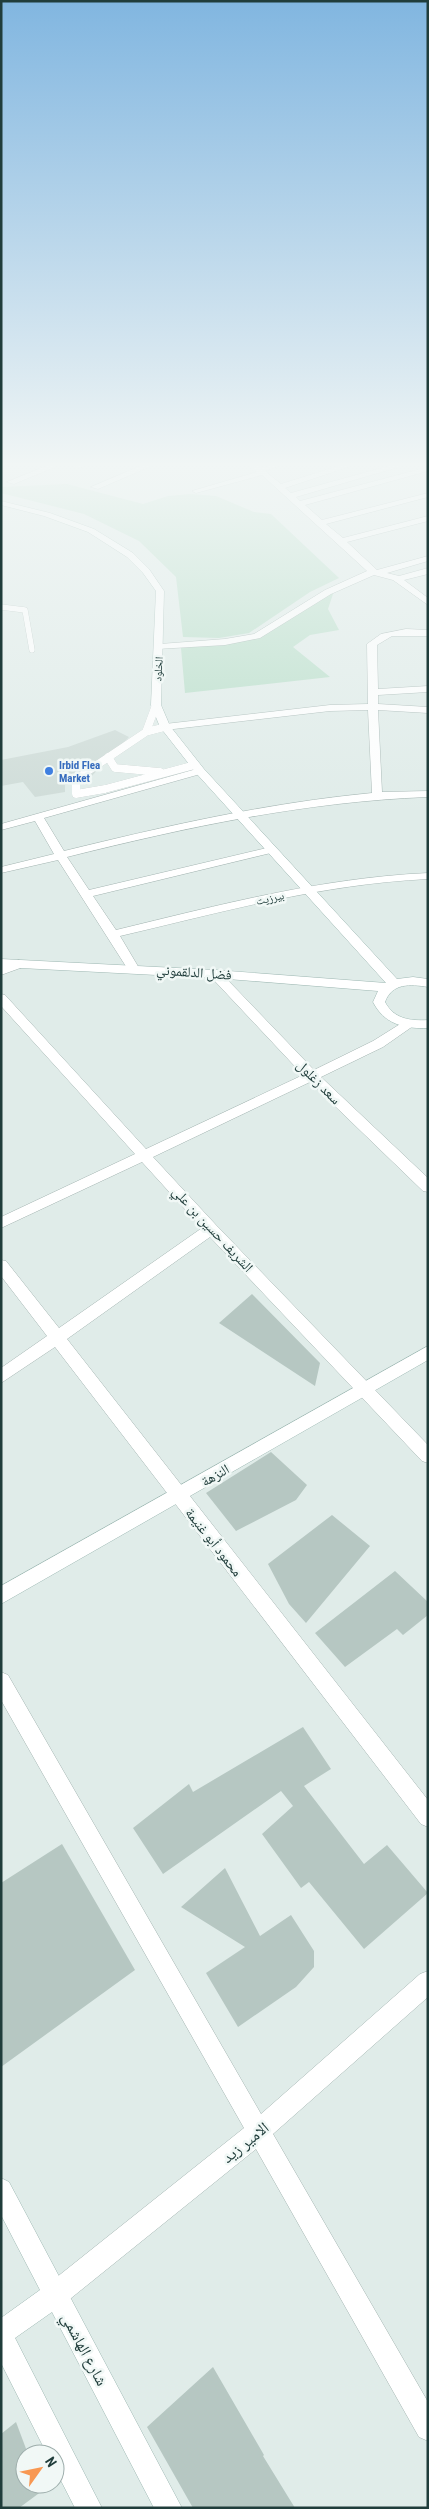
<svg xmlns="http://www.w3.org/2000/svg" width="429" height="2509" font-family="'Roboto Condensed','Noto Naskh Arabic',sans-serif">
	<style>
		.built { fill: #cfdcd8 }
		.green { fill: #b8dec9 }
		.building { fill: #b6c7c2 }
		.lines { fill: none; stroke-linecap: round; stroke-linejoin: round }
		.lane-far1-casing { stroke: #a3b4b1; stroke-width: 6 }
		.lane-casing { stroke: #a3b4b1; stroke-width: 8 }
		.street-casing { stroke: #a3b4b1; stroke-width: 1 }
		.secondary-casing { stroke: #9eb8b3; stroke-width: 1 }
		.lane-far1 { stroke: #fff; stroke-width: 5.5 }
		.lane { stroke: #fff; stroke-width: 8 }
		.street { fill: #fff; fill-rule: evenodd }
		.secondary { fill: #fff; fill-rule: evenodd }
		.shop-dot { fill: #3f7fe0; stroke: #f1f8f6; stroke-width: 2 }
		.labels { text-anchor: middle; stroke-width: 5; stroke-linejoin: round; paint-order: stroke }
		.far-street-label { font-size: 11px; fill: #203d3b; stroke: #f1f8f6 }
		.far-shop-label { font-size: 11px; font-weight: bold; fill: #366cbe; stroke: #f1f8f6; text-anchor: start }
		.street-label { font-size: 14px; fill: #203d3b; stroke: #f1f8f6 }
		.near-street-label { font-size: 16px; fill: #203d3b; stroke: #f1f8f6 }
	</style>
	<rect width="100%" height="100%" fill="#e0ece9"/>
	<!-- built -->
	<path class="built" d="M115,730l14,7 -42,44 -22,4v7l-30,5 -12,-15 -22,4v-26l67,-13z"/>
	<!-- green -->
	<path class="green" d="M67,484l76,20 25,-8 22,-2 26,2 38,16 17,2 68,64 -29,14 -61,41 -30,5 -36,-1 -7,-60 -37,-36 -55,-27 -83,-21v-6z
		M334,591l-6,18 11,21 -29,5 -17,12 37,30 -145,16 -4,-45 76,-12z"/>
	<!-- building -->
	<path class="building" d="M252,1294l68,69 -5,23 -96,-63z
		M271,1452l36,33 -11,15 -60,31 -30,-38z
		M332,1515l38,31 -64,77 -17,-19 -21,-40z
		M395,1571l33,31v13l-25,20 -6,-6 -52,38 -30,-34z
		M303,1727l28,42 -27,17 60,78 23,-19 41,48 -64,56 -55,-67 -8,6 -39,-54 31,-28 -12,-15 -118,83 -30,-46 56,-44 4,8z
		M62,1844l73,126 -134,97v-184z
		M225,1868l35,68 31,-21 23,36v16l-18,20 -58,40 -32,-54 39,-26 -64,-40z
		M213,2367l51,88 -1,1 32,52h-102l-46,-81z
		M16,2422l12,32h-3v30h14l3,7 -23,17h-18v-74z"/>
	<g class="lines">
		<defs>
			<path id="lane-far1" d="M1,607l24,3 7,40"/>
			<path id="lane" d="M156,705l-10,27 -70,47v15l29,-5 90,-24
				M146,732l19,-5
				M108,757l7,11 45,4"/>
			<path id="street" d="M51,464h11l-48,20 -7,-2z
				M80,464h11l-15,5v-4z
				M145,464h11l-58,25 -7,-2z
				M249,464h9l3,3 22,-3 -18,7 16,13 64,-20h12l-72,24 6,5 105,-29h13l-113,33 4,4 128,-34v4l-123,34 17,15 106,-27v4l-102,27 17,14 85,-22v5l-81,21 30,28 51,-14v5l-41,12 12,3 29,-8v6l-24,6 24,18v7l-35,-25 -19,-5 -43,19 -71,44 -35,7 -68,4v-4l3,-1 65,-5 29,-5 71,-44 42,-19 -105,-96 -66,18 -4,-2 65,-19z
				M406,629l22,1v6h-36l-15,9 1,44 50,-3v6l-50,3v9l50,3v6l-50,-3 4,82 46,-1v6c-125,5 -240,30 -361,60l22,33 182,-43 6,3 -2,2 -182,44 23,34c103,-25 205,-52 312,-57v6c-106,5 -206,33 -308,57l19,32 -6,4 -6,-4 -69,-108 -57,13v-6l53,-13 -19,-33 -34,9v-6l199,-56 5,3 -1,2 -160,45 20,33c102,-25 203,-48 308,-58l-4,-83 -38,1 -165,19 -5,-3 5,-3 165,-19 38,-1 -1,-60 14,-10z
				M19,960l6,4 -2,3 -22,8v-8z
				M215,970l4,1 95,99 59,-29 32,-20h10l1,3 -33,23 -62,30 107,101v14l-5,-1 -113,-109 -157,75 63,68 212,220v18l-6,-2 -212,-224 -143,102 361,461v27l-7,-3 -366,-477 -54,36v-15l46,-32 -46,-60v-16l5,1 53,67 143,-100 -60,-66 -141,66v-11l134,-63 -134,-148v-12l4,1 141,154 157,-74 -92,-98 -2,-3z
				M1,1672l7,3 253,439 159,-140 8,-3v26l-155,137 155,268v39l-9,-4 -163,-288 -191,154 -9,3 -9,-3 -3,-9 3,-9 197,-157 -243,-428z"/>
			<path id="secondary" d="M1,501l49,12 44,16 39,24 16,16 15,22 -3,114 9,21 34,43 193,210 16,-2 15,2v8c-18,-3 -36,-4 -43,15 9,17 25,19 43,18v8c-24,1 -44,-4 -55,-26l5,-11 -163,-13 -214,-11v-8l214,11 171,13 -190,-210 -36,-46 -9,-22 5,-114 -13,-18 -16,-16 -39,-25 -44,-16 -43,-11z
				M428,1346v14l-427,244v-18z
				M1,2178l8,4 173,326h-28l-102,-196 -37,26 87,170h-27l-20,-39v-15h-8l-46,-91v-45l39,-28 -39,-75z"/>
		</defs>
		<!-- lane-far1 casing -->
		<use href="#lane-far1" class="lane-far1-casing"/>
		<!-- lane casing -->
		<use href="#lane" class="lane-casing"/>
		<!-- street casing -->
		<use href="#street" class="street-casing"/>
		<!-- secondary casing -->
		<use href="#secondary" class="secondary-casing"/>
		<!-- lane-far1 -->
		<use href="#lane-far1" class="lane-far1"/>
		<!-- lane -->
		<use href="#lane" class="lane"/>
		<!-- street -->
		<use href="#street" class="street"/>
		<!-- secondary -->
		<use href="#secondary" class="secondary"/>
	</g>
	<!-- sky -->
	<linearGradient id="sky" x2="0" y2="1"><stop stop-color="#81b6e0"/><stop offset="0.57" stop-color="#f1f6f5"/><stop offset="1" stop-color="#f1f6f5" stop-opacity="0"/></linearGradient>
	<rect width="429" height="815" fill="url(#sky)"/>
	<!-- markers -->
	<circle class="shop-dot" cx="49" cy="771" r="5"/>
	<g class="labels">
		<!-- far-street labels -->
		<g class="far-street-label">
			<text transform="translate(158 669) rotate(-86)" y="4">الخلود</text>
			<text transform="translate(270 898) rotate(-13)" y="4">بيرزيت</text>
		</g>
		<!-- far-shop labels -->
		<g class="far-shop-label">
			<text x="59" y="769">Irbid Flea<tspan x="59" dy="13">Market</tspan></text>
		</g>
		<!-- street labels -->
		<g class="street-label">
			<text transform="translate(194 972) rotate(4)" y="5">فضل الدلقموني</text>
			<text transform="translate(319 1082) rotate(45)" y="5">سعد زغلول</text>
			<text transform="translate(213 1229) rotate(47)" y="5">الشريف حسين بن علي</text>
			<text transform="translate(215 1475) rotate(-30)" y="5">النزهة</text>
			<text transform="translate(214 1542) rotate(52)" y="5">محمود أبو غنيمة</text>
		</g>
		<!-- near-street labels -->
		<g class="near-street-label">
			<text transform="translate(245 2142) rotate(-39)" y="6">الامير زيد</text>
			<text transform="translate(85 2349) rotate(62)" y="6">شارع الهاشمي</text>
		</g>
	</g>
	<!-- border -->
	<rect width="429" height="2509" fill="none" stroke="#203d3b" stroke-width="5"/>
	<!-- north arrow -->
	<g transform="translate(40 2469) rotate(57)"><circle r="24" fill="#f1f8f6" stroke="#9dadab"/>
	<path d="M0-4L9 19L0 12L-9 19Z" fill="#f89852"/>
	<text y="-8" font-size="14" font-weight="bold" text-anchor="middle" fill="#203d3b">N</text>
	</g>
</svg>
